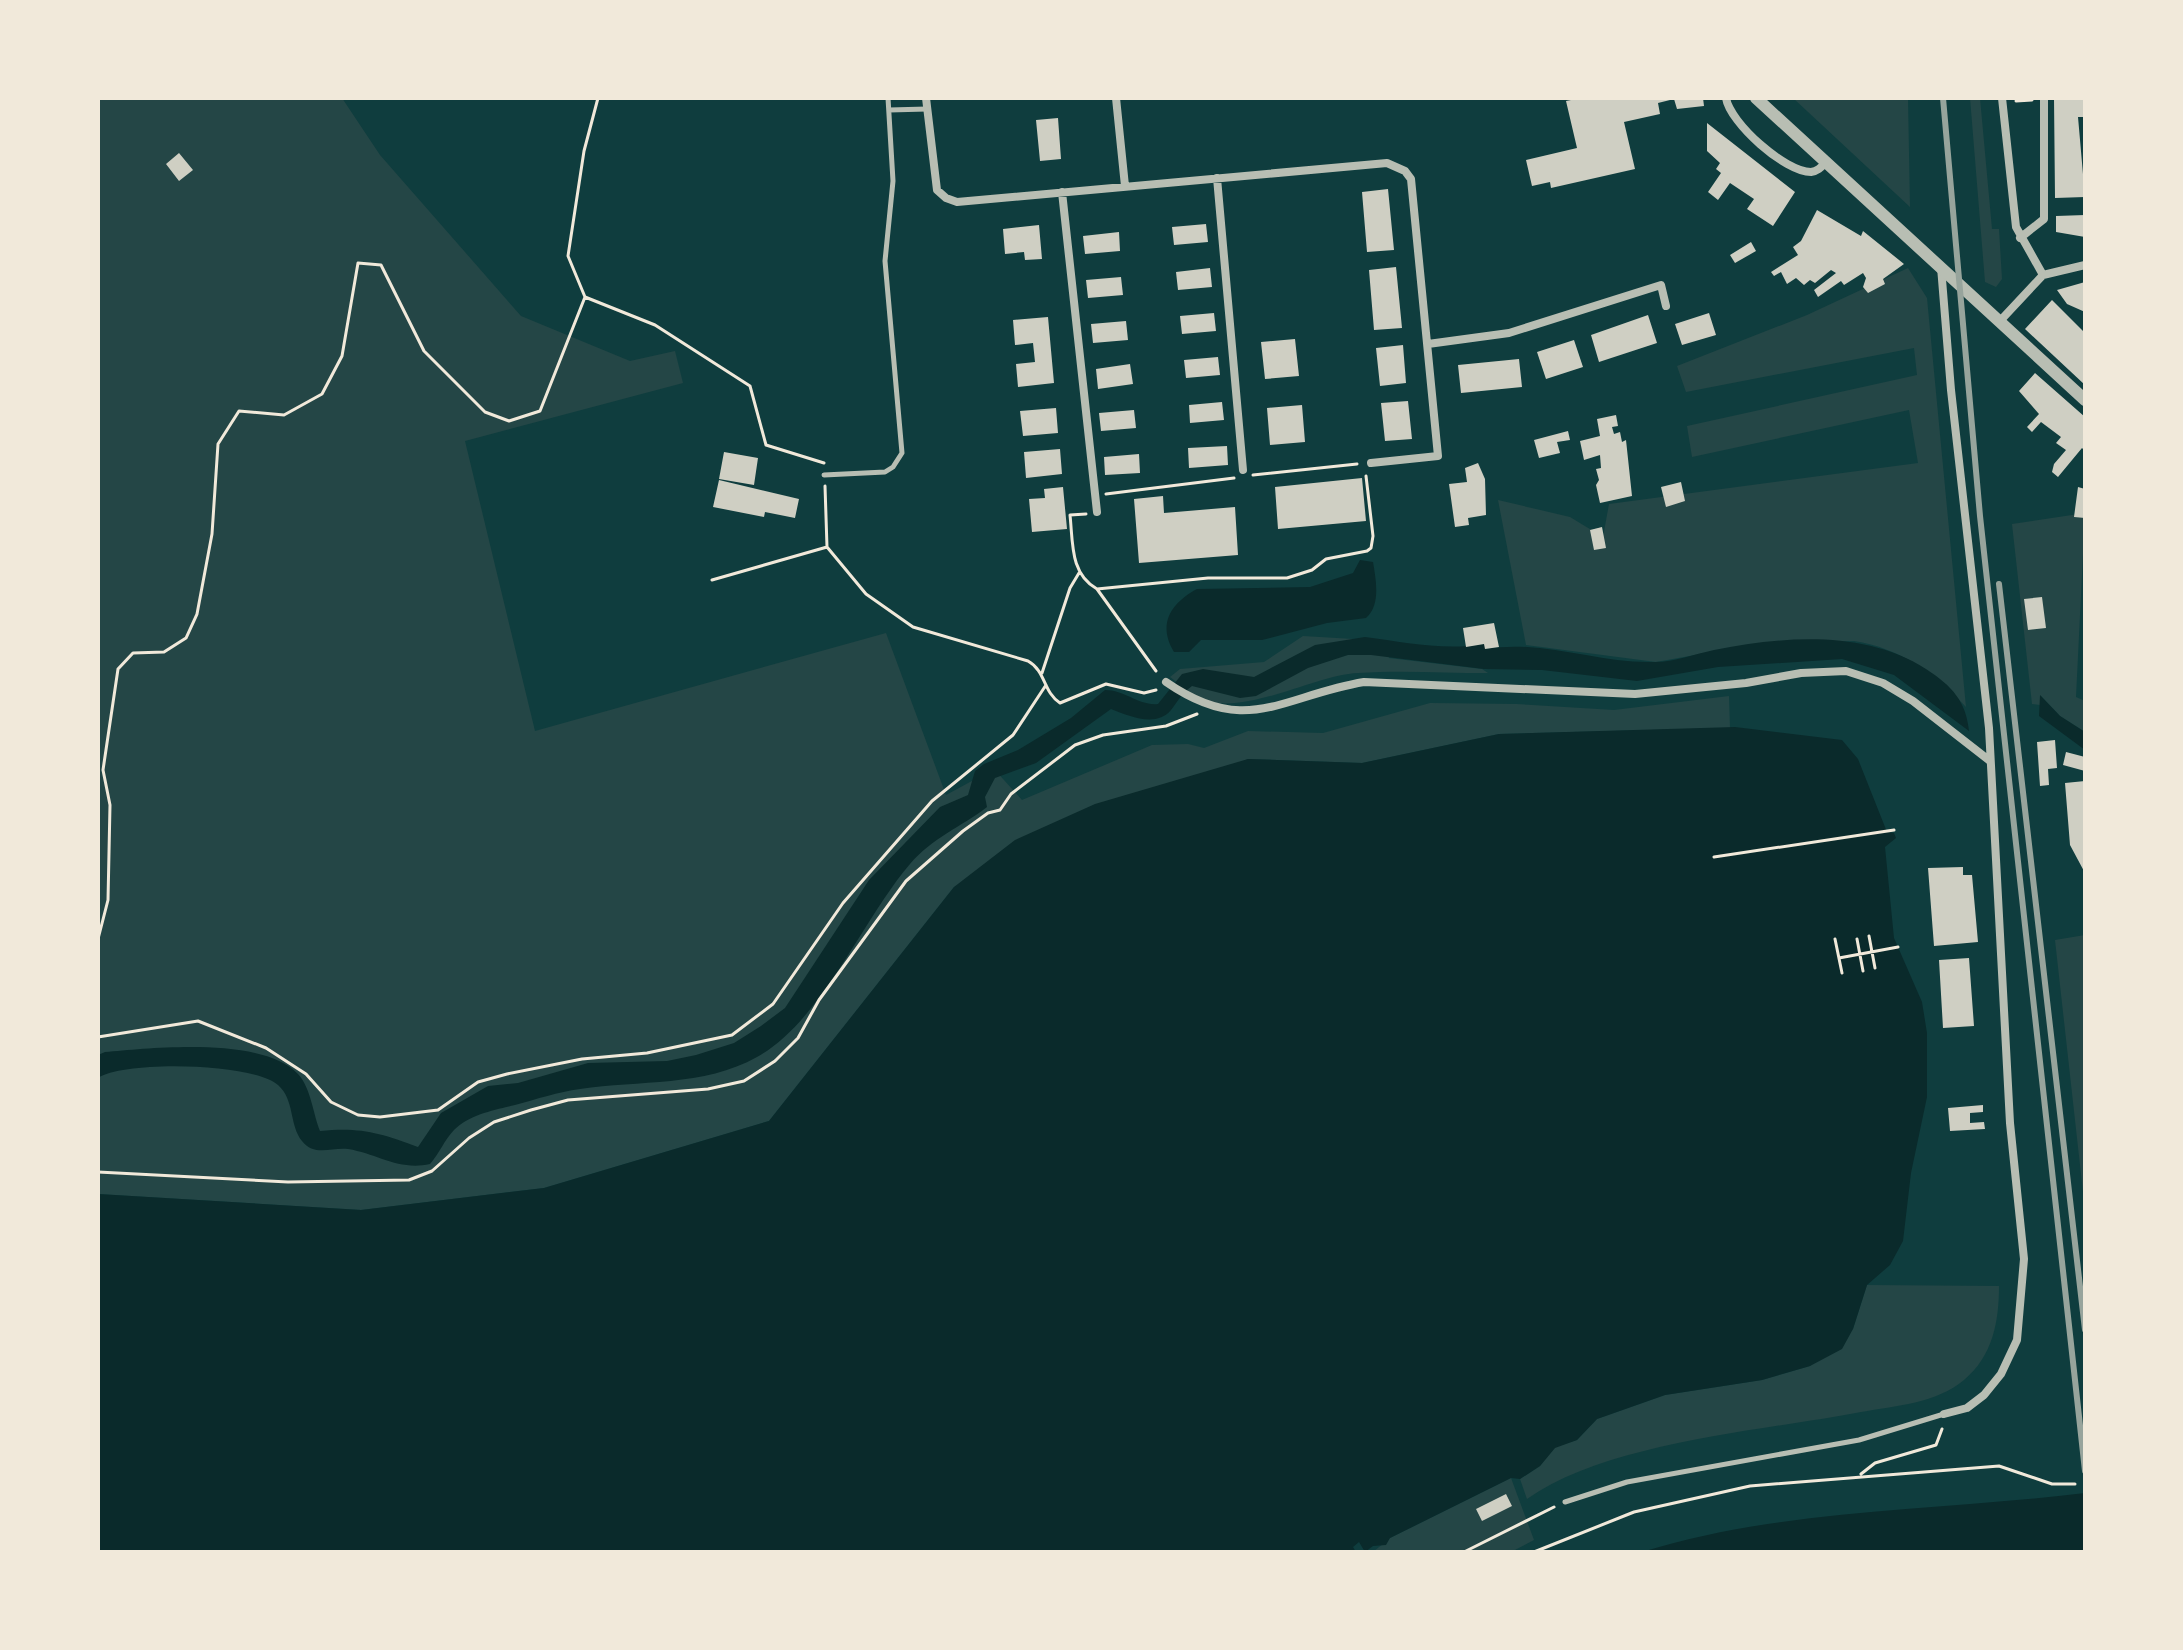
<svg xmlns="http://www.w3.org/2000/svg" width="2183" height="1650" font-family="Commissioner,sans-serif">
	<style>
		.green { fill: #244646 }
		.water { fill: #0a2a2b }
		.building { fill: #cfcfc3 }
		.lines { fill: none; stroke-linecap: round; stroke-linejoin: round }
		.path { stroke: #f1e9da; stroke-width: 3 }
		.service { stroke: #b8beb3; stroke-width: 5 }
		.minor { stroke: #b8beb3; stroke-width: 8 }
		.tertiary { stroke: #b8beb3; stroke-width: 12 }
		.rail { stroke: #97a49c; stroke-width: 6 }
	</style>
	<rect width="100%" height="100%" fill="#0f3d3e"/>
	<!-- green -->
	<path class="green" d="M98,98h244l38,57 141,161 109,45 45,-10 8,32 -218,58 70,290 351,-98 60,162 48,-26 28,31 130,-55 36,-1 16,4 44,-17 75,2 107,-30 86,1 98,6 115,-14 1,32 -231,6 -137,29 -114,-4 -294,128 -185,234 -225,67 -183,22 -263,-16z
		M1793,98h115l2,109z
		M1970,98h10l12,131h7l3,50 -6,8 -11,-5z
		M1908,268l19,30 39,409c-30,-33 -66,-59 -112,-66l-97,3 -101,18 -130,-17 -28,-145 72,17 33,20 6,-33 309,-41 -9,-53 -217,47 -5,-31 230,-51 -3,-27 -228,44 -9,-26 130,-51z
		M2085,513l-9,184 9,4v31l-25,-16 -19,-20 -1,9 -8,-1 -20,-180z
		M1303,636l84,5 2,17 93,11 6,4c-43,0 -87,-3 -130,0 -46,2 -120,48 -163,23 -9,-5 -17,-13 -25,-19l10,-8 84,-7z
		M2085,935v275l-30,-270z
		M1867,1285l132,1c0,35 -6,70 -35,94 -27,23 -69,26 -103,32 -99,19 -253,30 -334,87l-7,-20 20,-13 15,-19 22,-7 20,-21 68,-24 97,-15 48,-14 43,-37z
		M1511,1478l23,62 -23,12h-138l17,-14z"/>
	<!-- water -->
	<path class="water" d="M1360,560l13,2c3,18 8,43 -7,56l-39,5 -65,17h-61l-12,12h-15c-17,-28 -3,-49 23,-63l113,-2 43,-14z
		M1365,637c40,5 78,14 119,7l2,5c57,-10 112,15 169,13 19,0 40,-8 59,-12 70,-14 151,-20 212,19 26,17 40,32 43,62l-75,-56 -52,-16 -124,8 -81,14 -95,-11 -58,-1 -113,-14h-23l-40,13 -52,28 -16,2 -48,-12c-10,7 -14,15 -21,24 -15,18 -42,6 -60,-1l-75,54 -41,15 -10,19 2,10c-26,20 -55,31 -77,57 -48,56 -89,158 -153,193 -53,30 -118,23 -177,32 -22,3 -43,10 -65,16 -20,5 -45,9 -61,25 -9,9 -15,24 -24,34 -31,7 -52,-10 -82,-15 -16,-2 -34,8 -46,-8 -13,-16 -7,-41 -24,-56 -25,-22 -153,-25 -180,-7v-23l7,-3c47,-4 157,-16 193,22 13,14 15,40 22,57 41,-4 60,2 98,16l23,-34 47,-27 30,-3 70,-20 79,-2 29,-6 38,-12 27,-17 24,-18 84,-128 71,-73 28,-12 7,-24 9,-7 34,-14 53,-32 34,-28c20,0 34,16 53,14l24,-30 21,-5 51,8 61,-32z
		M2040,695l20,21 25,16v18l-46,-34z
		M1735,727l107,13 16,19 29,73 7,1 2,5 -11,9 9,91 28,64 5,31v64l-16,76 -8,68 -13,24 -23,20 -14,44 -11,20 -32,17 -48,14 -97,15 -68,24 -20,21 -22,8 -15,18 -20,13 -9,-1 -121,60 -4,7 -13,1 -8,6 -6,-10 -6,5 3,5h-1258v-358l263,16 183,-22 225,-67 185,-234 61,-47 80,-36 153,-45 114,4 137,-29z
		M2085,1493v59h-443c142,-44 296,-41 443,-59z"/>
	<!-- building -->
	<path class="building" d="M1581,98h122l1,8 -27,3 -3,-10 -16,4 2,11 -36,8 11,47 -84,19 -1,-6 -18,4 -6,-26 51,-12 -11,-47z
		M2054,98h31v19h-7l7,80 -30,1z
		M1058,118l3,41 -21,2 -4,-41z
		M1707,123l88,69 -22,34 -26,-17 7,-10 -24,-16 -12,17 -10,-8 13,-19 -5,-4 4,-6 -13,-12z
		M179,153l14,17 -14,11 -13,-17z
		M1388,189l6,61 -27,2 -5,-60z
		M1817,210l44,26 2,-5 41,33 -21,15 2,5 -17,9 -5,-6 3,-9 -3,-5 -19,12 -3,-4 -23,16 -4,-7 22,-17 -5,-3 -16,13 -5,-3 -6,5 -8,-7 -9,6 -6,-12 -7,4 -3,-4 27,-17 -5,-8 8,-6z
		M2085,215v22l-29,-5v-16z
		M1206,224l2,18 -34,3 -2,-18z
		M1039,225l3,34 -17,1 -1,-8 -19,2 -2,-25z
		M1119,232l1,19 -35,3 -2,-18z
		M1751,242l5,9 -21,12 -5,-8z
		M1396,267l6,61 -28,2 -5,-60z
		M1210,268l2,19 -34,3 -2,-18z
		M1121,277l2,18 -35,3 -2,-18z
		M2085,282v30l-18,-8 -10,-14z
		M2052,300l33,33v52l-60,-56z
		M1214,313l2,18 -34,3 -2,-18z
		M1709,313l7,22 -34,10 -7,-21z
		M1648,315l9,28 -58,19 -8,-27z
		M1048,317l6,66 -36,4 -2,-23 19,-2 -2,-19 -18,2 -2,-25z
		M1126,321l2,19 -35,3 -2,-19z
		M1295,339l4,37 -34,3 -4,-37z
		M1574,340l9,27 -37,12 -9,-27z
		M1403,345l3,38 -26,3 -4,-38z
		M1218,357l2,18 -34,3 -2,-18z
		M1519,359l3,28 -61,6 -3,-28z
		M1130,364l3,20 -35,5 -2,-20z
		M2035,373l50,44v34l-3,-3 -24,29 -6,-5 2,-8 12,-14 -10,-7 5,-6 -20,-15 -9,10 -5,-5 12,-13 -20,-23z
		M1408,401l4,38 -27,2 -4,-38z
		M1222,402l2,18 -34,3 -1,-18z
		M1302,405l3,37 -35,3 -3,-37z
		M1056,408l2,25 -35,3 -3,-25z
		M1134,410l2,18 -35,3 -2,-18z
		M1616,415l2,11 -6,1 2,7 6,-2 2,10 4,-2 6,56 -32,7 -4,-18 3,-5 -3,-11 5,-1 -1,-13 -16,5 -4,-19 20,-5 -3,-17z
		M1568,431l2,9 -13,2 3,11 -21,5 -5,-18z
		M1227,446l1,19 -39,3 -1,-20z
		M1060,449l2,25 -36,4 -2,-26z
		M724,452l34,6 -4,27 -35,-6z
		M1139,454l1,19 -35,2 -1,-18z
		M1478,463l7,16 1,36 -18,3 1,7 -14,2 -6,-43 18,-2 -2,-14z
		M1362,478l4,43 -88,8 -3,-42z
		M719,480l80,19 -4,19 -30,-6 -1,5 -51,-10z
		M1681,482l4,19 -19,6 -5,-20z
		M1063,487l4,42 -35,3 -3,-33 16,-1 -1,-9z
		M2078,487l7,2v29l-11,-1z
		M1163,496l1,17 71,-6 3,48 -99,8 -5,-64z
		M1602,527l4,21 -12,2 -4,-20z
		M2042,597l4,31 -18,2 -4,-31z
		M1494,623l5,24 -14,2 -1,-5 -18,3 -3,-19z
		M2055,740l2,28 -9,1 1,16 -9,1 -3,-44z
		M2066,752l19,5v14l-22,-6z
		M2085,781l-1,14 1,78 -15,-28 -5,-62z
		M1963,867v8h9l6,67 -44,4 -6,-78z
		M1969,958l5,68 -31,2 -4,-68z
		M1983,1105v7l-13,1v10l14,-1 1,7 -35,2 -2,-23z
		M1506,1494l6,12 -30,15 -6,-12z"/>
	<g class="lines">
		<!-- path -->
		<path class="path" d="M598,98l-14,53 -16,105 17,41 70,28 95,61 16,59 58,18
			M2016,101l16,-1
			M1253,475l104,-11
			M825,486l2,61 39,47 47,33 115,34c18,10 15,31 32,42l46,-19 38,9 12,-3
			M1106,494l128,-16
			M1086,514l-16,1c3,28 0,59 27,74
			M712,580l115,-33
			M1156,671l-59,-82 111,-11h79l25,-8 14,-11 41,-8 4,-3 2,-12 -7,-60
			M1042,673l28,-85 9,-15
			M1714,857l180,-27
			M1869,936l6,32
			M98,939l10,-39 2,-95 -7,-35 15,-101 15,-16 31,-1 22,-14 11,-24 15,-80 6,-90 21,-33 45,4 38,-21 20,-38 16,-93 23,2 43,86 61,61 24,9 31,-10 45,-114
			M1835,939l7,34
			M1857,939l6,32
			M1839,958l59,-11
			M98,1037l100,-16 68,27 40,26 25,28 27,13 22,2 58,-7 40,-28 29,-8 75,-15 65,-6 85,-18 41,-31 70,-101 89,-102 81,-66 33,-50
			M98,1172l190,10 121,-2 23,-9 37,-33 25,-16 37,-12 37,-10 140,-11 36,-8 31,-20 23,-23 21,-38 87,-119 57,-50 25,-18 12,-3 11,-16 64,-49 28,-10 63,-9 31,-12
			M1861,1474l14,-11 61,-18 6,-16
			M1464,1552l90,-45
			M1534,1552l100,-40 116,-26 249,-20 53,18h23"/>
		<!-- service -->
		<path class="service" d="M889,110l38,-1
			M824,475l61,-3 8,-5 9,-14 -17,-192 8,-80 -5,-83
			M1565,1502l62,-20 232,-42 85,-26"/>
		<!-- minor -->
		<path class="minor" d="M926,98l11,92 9,8 11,4 430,-39 18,8 6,8 27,277 -67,7
			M1116,98l9,88
			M1726,98c4,25 59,74 85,74 8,-1 11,-6 16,-11
			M2002,98l14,129 27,48
			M1217,178l26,292
			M1062,192l35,320
			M2020,238l24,-19v-121
			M1941,267l10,123 38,338 21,395 14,136 -7,81 -16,34 -17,21 -17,13 -23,6
			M2043,275l42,-10
			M2000,321l43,-46
			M1428,344l81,-11 152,-48 5,21
			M1166,682c81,56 115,14 198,0l271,12 111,-11 55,-10 45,-2 37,12 30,18 77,60"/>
		<!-- tertiary -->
		<path class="tertiary" d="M1756,98l329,302"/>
		<!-- rail -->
		<path class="rail" d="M1943,98l37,418 105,955
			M1999,584l86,746"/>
	</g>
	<!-- border -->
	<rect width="2183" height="1650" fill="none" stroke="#f1e9da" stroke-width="200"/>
</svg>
